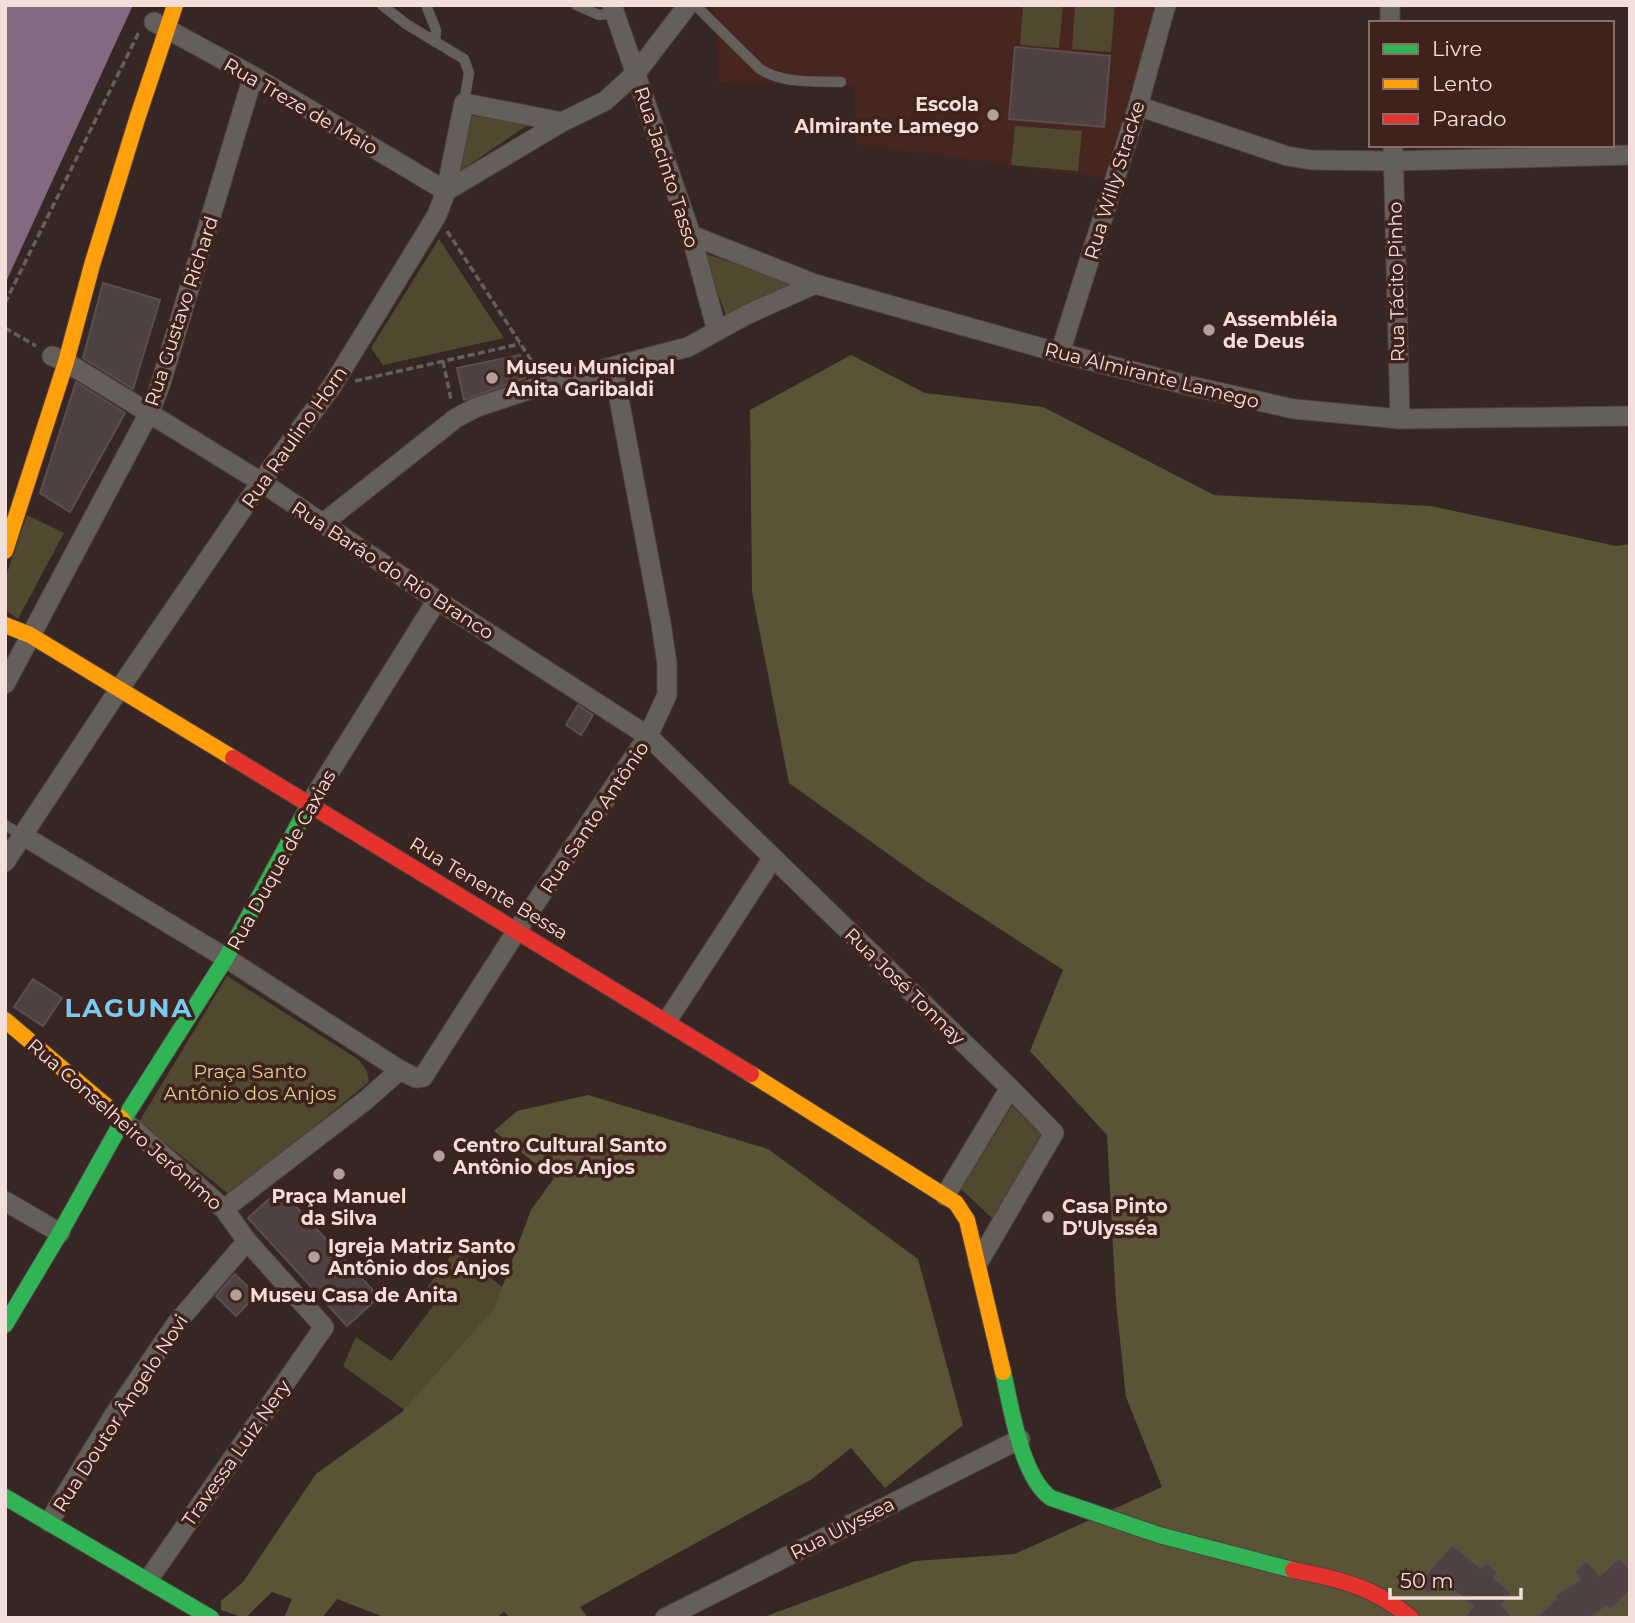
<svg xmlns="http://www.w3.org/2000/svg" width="1635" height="1623" font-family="Montserrat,sans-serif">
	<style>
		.built { fill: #47261f }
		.green { fill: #504930 }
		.forest { fill: #5a5335 }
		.water { fill: #836982 }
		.building { fill: #4f4041; stroke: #5b4e4e; stroke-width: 2 }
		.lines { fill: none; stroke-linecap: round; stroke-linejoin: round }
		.lane-casing { stroke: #50423f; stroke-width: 11 }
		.street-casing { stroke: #50423f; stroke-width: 21 }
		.fast-casing { stroke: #50423f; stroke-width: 18 }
		.slow-casing { stroke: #50423f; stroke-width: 18 }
		.jam-casing { stroke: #50423f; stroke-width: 18 }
		.path { stroke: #675f5c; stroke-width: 3.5; stroke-dasharray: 7 3.5; stroke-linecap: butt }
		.lane { stroke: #655f5b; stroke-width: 10 }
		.street { stroke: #655f5b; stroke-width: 19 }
		.fast { stroke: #30b455; stroke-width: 16 }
		.slow { stroke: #ff9f0a; stroke-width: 16 }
		.jam { stroke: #e5322d; stroke-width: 16 }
		.poi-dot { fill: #b19f9a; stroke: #3f221c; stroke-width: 2.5 }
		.labels { text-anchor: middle; stroke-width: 7; stroke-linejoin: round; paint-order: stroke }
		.poi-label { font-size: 19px; font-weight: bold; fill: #f3dfda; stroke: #3f221c; text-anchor: start }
		.street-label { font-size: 19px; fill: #f3dfda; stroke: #3f221c }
		.park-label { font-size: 19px; fill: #d9ce90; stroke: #3f221c }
		.district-label { font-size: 26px; font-weight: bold; letter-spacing: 2px; fill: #74ccf2; stroke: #3f221c }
	</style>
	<rect width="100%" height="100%" fill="#372724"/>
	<!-- built -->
	<path class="built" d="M714,5h447l-48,174 -257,-35 -2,-58 -135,-4z"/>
	<!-- green -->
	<path class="green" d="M1023,5h40l-4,43 -39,-3z
		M1075,5h40l-4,47 -39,-3z
		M465,115l67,7 -75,51z
		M1015,126l67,5 -4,40 -67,-6z
		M439,239l65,99 -121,27 -12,-17z
		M703,253l95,31 -71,34z
		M27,515l37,18 -46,86 -13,-9v-31z
		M227,976l132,84 8,11 2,11 -139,113 -91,-73z
		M1012,1106l29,28 -47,86 -33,-31z
		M455,1250l60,47 -102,119 -70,-50 13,-29 35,24 43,-56 -11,-12z"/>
	<!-- forest -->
	<path class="forest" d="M851,355l74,38 118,14 171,88 217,11 185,40 14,-2v1074h-869l154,-57 100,-7 147,-67 -36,-90 -10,-95 -9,-167 -77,-84 33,-81 -137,-89 -137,-98 -37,-191 -2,-182z
		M588,1095l180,54 150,110 45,166 -78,63 -34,-40 -39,31 -232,128 8,11h-77l-7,-6 -8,6h-110l-49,-19 -15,19h-38l8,-19 -20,-7 -27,26 -24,-8v-9l22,-19 73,-108 86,-62 92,-103 37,-99 23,-32 -60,-47 23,-20z"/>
	<!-- water -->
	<path class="water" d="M5,5h128l-128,279z"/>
	<!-- building -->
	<path class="building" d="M1015,47l95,9 -6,71 -95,-8z
		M103,283l57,17 -27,89 -50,-31z
		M520,355l5,23 -61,22 -7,-32z
		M76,382l49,31 -55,99 -30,-19z
		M578,705l15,10 -12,20 -15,-10z
		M33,979l29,19 -19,28 -29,-19z
		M280,1189l99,108 -32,29 -99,-108z
		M235,1274l21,21 -20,21 -20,-20z
		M1452,1545l29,23 5,-6 12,11 -4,5 17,15 -9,12 11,13h-49l9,-12 -33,-26 -11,14 -12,-10z
		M1619,1558l11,11v22l-20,19 -3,-4 -17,12h-54l20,-19 -2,-3 26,-17 -6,-7 12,-11 14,14z"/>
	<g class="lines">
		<defs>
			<path id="lane" d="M382,5l24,19 58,35 5,14 -5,30
				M426,5l10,25 -1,12
				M576,5l23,10 15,-2
				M695,5l65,64c23,15 54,12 81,13
				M5,825l17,10"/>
			<path id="street" d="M612,5l79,230 26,96
				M1390,5v18
				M154,22l99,54 193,115
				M1138,106l149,50 24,4 82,1 237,-6
				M1393,145l7,274
				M446,191l116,-69 43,-21 31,-28 52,-68
				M691,235l124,49 245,69 131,33 103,23 106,10 230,-3
				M1060,353l78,-247 28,-101
				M52,356l14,6 195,120 176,118 211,136 362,352 44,45 -76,130
				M322,524l134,-106 21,-11 70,-23 141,-37 58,-32 69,-31
				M5,684l144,-271 11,-27 93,-310
				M309,805l128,-205
				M22,835l204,123 174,112 16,8 7,-1 95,-148 130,-193 19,-41v-31l-6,-41 -48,-256
				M5,862l115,-174 141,-206 71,-96 105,-171 9,-24 18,-88 98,19
				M667,1021l106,-163
				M123,1120l101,89 23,32 77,86 -176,253
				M945,1196l65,-108
				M5,1201l55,32
				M224,1209l142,-109 34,-30
				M49,1522l65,-107 62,-91 71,-83
				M665,1618l355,-179"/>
			<path id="fast" d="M5,1325l55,-92 63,-113 103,-162 83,-153
				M1003,1372c8,34 18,105 48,126l108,37 134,35
				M5,1497l206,121"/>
			<path id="slow" d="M5,551l61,-189 26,-97 46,-149 37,-111
				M5,625l25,10 203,123
				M5,1020l118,100
				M751,1074l205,129 11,17 36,152"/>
			<path id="jam" d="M233,758l518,316
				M1293,1570c47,9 81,17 118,48"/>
		</defs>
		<!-- lane casing -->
		<use href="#lane" class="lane-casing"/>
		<!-- street casing -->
		<use href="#street" class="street-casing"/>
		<!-- fast casing -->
		<use href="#fast" class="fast-casing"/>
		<!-- slow casing -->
		<use href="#slow" class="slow-casing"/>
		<!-- jam casing -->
		<use href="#jam" class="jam-casing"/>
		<!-- path -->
		<path class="path" d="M447,231l90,138
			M5,303l135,-273
			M5,328l31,18
			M443,361l8,39
			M355,381l165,-37"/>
		<!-- lane -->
		<use href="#lane" class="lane"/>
		<!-- street -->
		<use href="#street" class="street"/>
		<!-- fast -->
		<use href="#fast" class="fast"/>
		<!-- slow -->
		<use href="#slow" class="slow"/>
		<!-- jam -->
		<use href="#jam" class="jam"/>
	</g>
	<!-- markers -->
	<g class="poi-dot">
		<circle cx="993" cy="115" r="7"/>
		<circle cx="1209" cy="330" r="7"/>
		<circle cx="492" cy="378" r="7"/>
		<circle cx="439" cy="1156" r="7"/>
		<circle cx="339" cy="1174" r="7"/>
		<circle cx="1048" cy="1217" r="7"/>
		<circle cx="314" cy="1257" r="7"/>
		<circle cx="236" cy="1295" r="7"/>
	</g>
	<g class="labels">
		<!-- poi labels -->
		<g class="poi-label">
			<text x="979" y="111" text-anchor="end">Escola<tspan x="979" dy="22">Almirante Lamego</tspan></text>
			<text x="1223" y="326">Assembléia<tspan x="1223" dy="22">de Deus</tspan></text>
			<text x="506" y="374">Museu Municipal<tspan x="506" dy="22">Anita Garibaldi</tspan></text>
			<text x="453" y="1152">Centro Cultural Santo<tspan x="453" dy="22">Antônio dos Anjos</tspan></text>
			<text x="339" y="1203" text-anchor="middle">Praça Manuel<tspan x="339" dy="22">da Silva</tspan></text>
			<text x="1062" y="1213">Casa Pinto<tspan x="1062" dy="22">D’Ulysséa</tspan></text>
			<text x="328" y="1253">Igreja Matriz Santo<tspan x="328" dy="22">Antônio dos Anjos</tspan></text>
			<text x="250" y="1302">Museu Casa de Anita</text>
		</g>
		<!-- street labels -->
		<g class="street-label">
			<text transform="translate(301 106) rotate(30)" y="7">Rua Treze de Maio</text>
			<text transform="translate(667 167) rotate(72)" y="7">Rua Jacinto Tasso</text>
			<text transform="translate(1114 180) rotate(-73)" y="7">Rua Willy Stracke</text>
			<text transform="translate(1396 282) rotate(-91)" y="7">Rua Tácito Pinho</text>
			<text transform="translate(181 311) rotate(-72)" y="7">Rua Gustavo Richard</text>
			<text transform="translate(1152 375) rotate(14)" y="7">Rua Almirante Lamego</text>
			<text transform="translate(294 437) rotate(-55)" y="7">Rua Raulino Horn</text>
			<text transform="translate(393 570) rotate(33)" y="7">Rua Barão do Rio Branco</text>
			<text transform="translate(594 817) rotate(-56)" y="7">Rua Santo Antônio</text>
			<text transform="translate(281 860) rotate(-61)" y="7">Rua Duque de Caxias</text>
			<text transform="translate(489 888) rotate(31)" y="7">Rua Tenente Bessa</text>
			<text transform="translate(905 986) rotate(44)" y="7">Rua José Tonnay</text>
			<text transform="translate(125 1124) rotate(41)" y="7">Rua Conselheiro Jerônimo</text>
			<text transform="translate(120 1413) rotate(-57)" y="7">Rua Doutor Ângelo Novi</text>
			<text transform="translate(236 1453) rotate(-55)" y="7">Travessa Luiz Nery</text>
			<text transform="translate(842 1528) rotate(-27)" y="7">Rua Ulyssea</text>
		</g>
		<!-- park labels -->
		<g class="park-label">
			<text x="250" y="1078">Praça Santo<tspan x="250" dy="22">Antônio dos Anjos</tspan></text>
		</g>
		<!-- district labels -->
		<g class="district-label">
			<text x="129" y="1017">LAGUNA</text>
		</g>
	</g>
	<!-- border -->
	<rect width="1635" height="1623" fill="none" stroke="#f3dfda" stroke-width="14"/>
	<!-- legend -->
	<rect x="1369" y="21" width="245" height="126" fill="#3f221c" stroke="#876e68" stroke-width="2"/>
	<rect x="1383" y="44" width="35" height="10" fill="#30b455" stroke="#876e68" stroke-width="2"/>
	<text x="1432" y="56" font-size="21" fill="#f3dfda">Livre</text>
	<rect x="1383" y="79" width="35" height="10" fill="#ff9f0a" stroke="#876e68" stroke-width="2"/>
	<text x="1432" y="91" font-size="21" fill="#f3dfda">Lento</text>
	<rect x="1383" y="114" width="35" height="10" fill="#e5322d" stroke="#876e68" stroke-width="2"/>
	<text x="1432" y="126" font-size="21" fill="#f3dfda">Parado</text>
	<!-- scale -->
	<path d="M1390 1588v10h131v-10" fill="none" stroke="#f3dfda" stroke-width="3.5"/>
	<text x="1400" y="1588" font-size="21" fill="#f3dfda" stroke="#3f221c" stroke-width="5" paint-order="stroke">50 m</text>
</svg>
